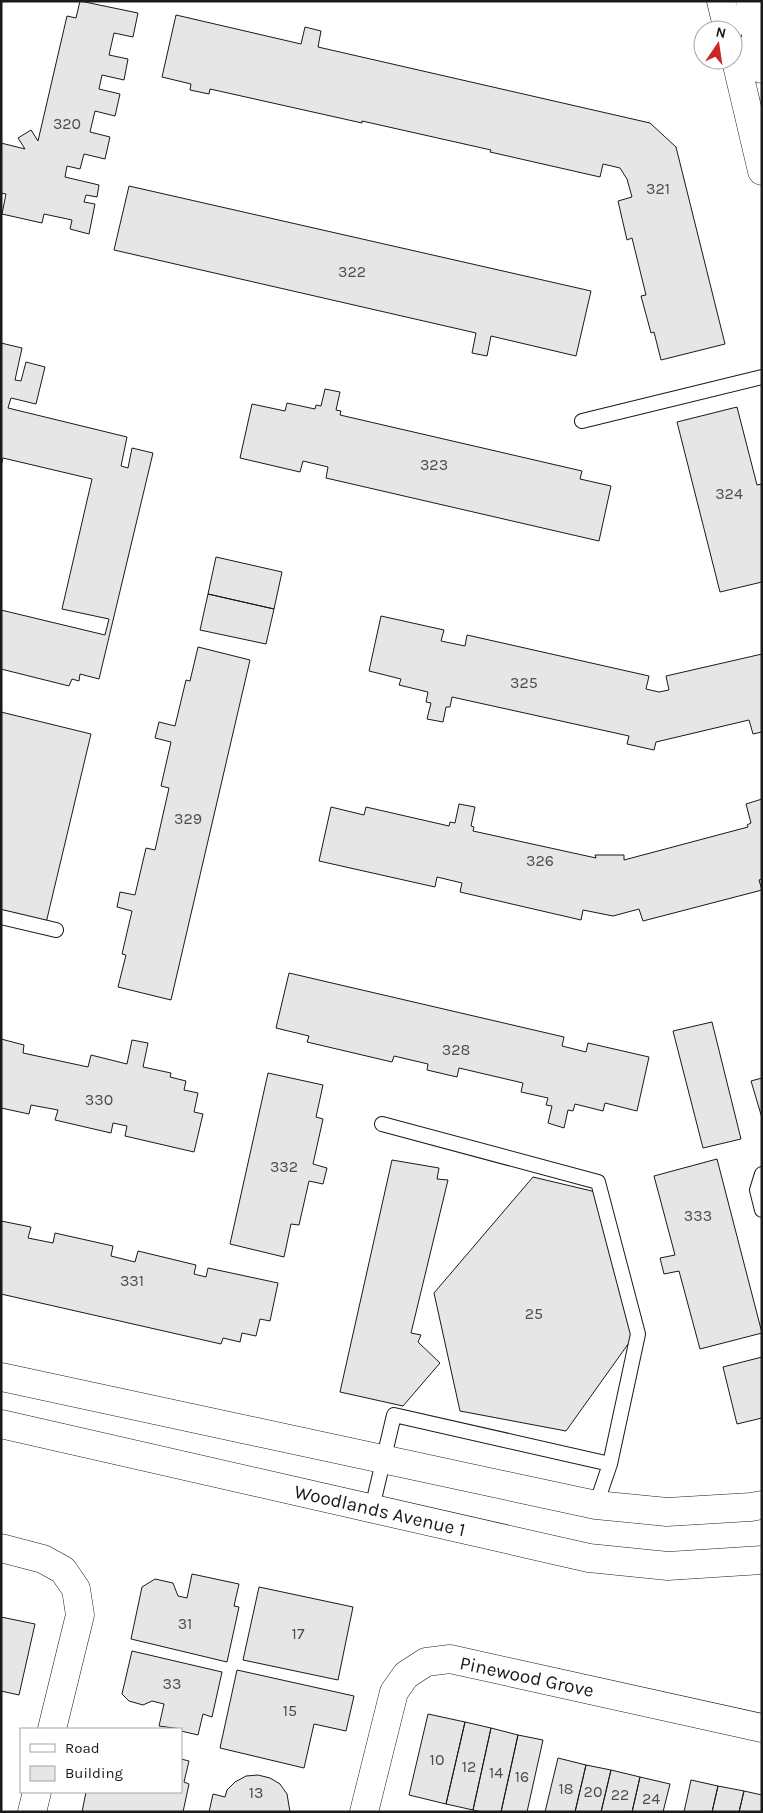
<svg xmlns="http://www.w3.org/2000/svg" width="763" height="1813" font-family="Karla,sans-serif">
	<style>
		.building { fill: #e6e6e6; stroke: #1a1a1a }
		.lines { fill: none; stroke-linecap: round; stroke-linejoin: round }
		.service-casing { stroke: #1a1a1a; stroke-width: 16 }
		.minor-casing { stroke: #1a1a1a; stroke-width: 29 }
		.secondary-casing { stroke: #1a1a1a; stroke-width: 29 }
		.service { stroke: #fff; stroke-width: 14 }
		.minor { stroke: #fff; stroke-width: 28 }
		.secondary { stroke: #fff; stroke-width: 28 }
		.labels { text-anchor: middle; stroke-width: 4; stroke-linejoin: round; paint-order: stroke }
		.number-label { font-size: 16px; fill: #4d4d4d }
		.street-label { font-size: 19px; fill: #1a1a1a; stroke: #fff }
	</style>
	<rect width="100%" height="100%" fill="#fff"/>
	<!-- building -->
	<path class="building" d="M80,1l58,12 -5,24 -19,-4 -5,22 19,4 -4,21 -22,-5 -3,14 21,5 -5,22 -20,-5 -5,21 20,5 -5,22 -21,-5 -4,15 -13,-3 -2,11 34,8 -2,12 -11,-2 -2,7 11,2 -6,30 -19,-5 2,-9 -28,-6 -2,9 -40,-9 4,-20 -5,-1v-50l24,6 -7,-11 13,-8 7,11 29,-125 9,2z
		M176,15l125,29 4,-17 16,4 -3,16 332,76 26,24 49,197 -64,16 -7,-28 -3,1 -10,-37 5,-1 -14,-57 -5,2 -9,-39 14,-4 -5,-18 -7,-11 -17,-4 -3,13 -110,-25 1,-2 -129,-29v2l-152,-34 -1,5 -19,-4 1,-6 -29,-7z
		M129,186l462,105 -15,65 -85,-20 -4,20 -15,-3 4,-20 -362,-83z
		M1,343l21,5 -7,32 6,1 5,-19 19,5 -9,37 -25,-6 -3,10 119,29 -6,29 7,2 4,-20 21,5 -54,226 -19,-5 -1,7 -7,-2 -3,7 -68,-17v-59l104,25 4,-16 -47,-10 30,-130 -89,-21 -2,8z
		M325,389l15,3 -4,18 5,1 -1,4 242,56 -2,8 31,7 -12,55 -273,-63 2,-11 -25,-6 -3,11 -60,-14 12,-54 33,7 2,-8 28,6 1,-4 5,1z
		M737,407l20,78 5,-1v98l-42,10 -43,-170z
		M216,557l66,15 -8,37 -66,-15z
		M208,594l66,15 -8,35 -66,-14z
		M381,616l63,14 -3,11 24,5 2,-11 182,41 -3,13 13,3 10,-2 -3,-14 96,-22v78l-9,2 -4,-14 -93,22 -2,8 -27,-6 2,-8 -177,-39 -2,10h-4l-3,15 -16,-3 4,-16 -5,-1 2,-10 -29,-7 2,-6 -32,-8z
		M198,647l52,13 -79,340 -53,-13 8,-32 -4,-1 10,-43 -15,-4 3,-15 15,3 11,-47 9,2 14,-62 -8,-2 10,-44 -16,-4 4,-16 16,4 11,-46 4,1z
		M1,712l90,22 -45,189 -45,-11z
		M762,799v80l-3,1 3,10 -119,31 -4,-12 -26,7 -30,-6 -2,10 -121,-28 2,-9 -25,-6 -2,10 -116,-26 12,-54 33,8 2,-8 83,19 1,-4 5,1 4,-19 16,3 -4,19 3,1 -1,4 123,27 -1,-3h29v5l124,-33 -1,-2 4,-2 -5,-19z
		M289,973l275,64 -2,9 24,6 2,-9 61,14 -12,54 -32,-8 -2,8 -28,-7 -2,7 -5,-1 -4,18 -16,-5 4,-17 -6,-1 2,-7 -27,-6 2,-9 -64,-15 -2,9 -30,-7 1,-6 -34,-8 -2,6 -85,-20 2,-6 -33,-8z
		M712,1022l29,117 -38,9 -30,-117z
		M1,1039l23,6 -1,8 65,14 3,-12 36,9 5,-24 16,3 -5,24 28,6 -1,4 16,4 -2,9 14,3 -4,19 9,2 -9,38 -69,-16 2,-10 -14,-3 -2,10 -56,-13 3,-10 -27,-5 -2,9 -28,-6z
		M268,1073l55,12 -7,32 7,2 -10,45 14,4 -4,16 -14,-3 -10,44 -8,-1 -7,33 -54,-13z
		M762,1078v40l-11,-37z
		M717,1159l45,174 -62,16 -21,-78 -15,3 -4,-16 15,-3 -21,-79z
		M392,1160l47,8 -2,11 11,1 -37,153 10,2 -3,7 22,21 -37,43 -63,-14z
		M533,1177l63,15 40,141 -70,98 -106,-20 -26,-118z
		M1,1221l30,6 -3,11 25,5 2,-10 58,13 -2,10 24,6 3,-11 58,14 -2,9 12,3 2,-9 70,15 -8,38 -10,-2 -4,17 -14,-3 -2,9 -17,-4 -2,6 -220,-50z
		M762,1357v61l-25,6 -14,-57z
		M192,1574l47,10 -5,22 5,1 -12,55 -96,-23 11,-52 13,-8 18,4 5,13 9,2z
		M259,1587l94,20 -15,73 -95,-20z
		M1,1617l34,7 -16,71 -18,-4z
		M132,1651l90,21 -10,45 -9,-3 -5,21 -17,-4v-2l-22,-3 5,-22 -12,-3 -9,4 -14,-4 -7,-7z
		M237,1670l117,26 -8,35 -32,-7 -10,44 -84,-20z
		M428,1714l37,8 -19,82 -37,-9z
		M465,1722l26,6 -18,82 -27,-6z
		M491,1728l27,7 -17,77h-19l-9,-2z
		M518,1735l25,5 -16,72h-26z
		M558,1758l28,7 -11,47h-30z
		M181,1759l8,2 -5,21 5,2 -6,28h-101l4,-20h95z
		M586,1765l25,5 -10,42h-26z
		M611,1770l29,7 -8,35h-31z
		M258,1775l12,3 10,6 7,10 3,18h-81l4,-18 12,3 2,-7 8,-8 11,-6z
		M640,1777l30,7 -7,28h-31z
		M691,1780l27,6 -6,26h-28z
		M718,1786l26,5 -5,21h-27z
		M744,1791l18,4v17h-23z"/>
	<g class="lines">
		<defs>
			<path id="service" d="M582,421l180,-44
				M1,917l55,13
				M382,1124l216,58 40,152 -28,130 -14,41
				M762,1174l-5,16 5,20
				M372,1508l22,-93 216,49"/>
			<path id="minor" d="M721,1l7,29
				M750,1l12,68
				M733,48l29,123
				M1,1548l42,11 20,11 13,19 4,26 -28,114
				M32,1812l5,-20
				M364,1812l30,-120 12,-17 20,-13 24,-3 312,69"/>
			<path id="secondary" d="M1,1377l595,128 71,7 84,-5 11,-2
				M1,1424l588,134 79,8 94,-6"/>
		</defs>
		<!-- service casing -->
		<use href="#service" class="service-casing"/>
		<!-- minor casing -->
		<use href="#minor" class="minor-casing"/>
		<!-- secondary casing -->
		<use href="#secondary" class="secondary-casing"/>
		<!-- service -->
		<use href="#service" class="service"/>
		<!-- minor -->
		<use href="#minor" class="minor"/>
		<!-- secondary -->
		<use href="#secondary" class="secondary"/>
	</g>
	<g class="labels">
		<!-- number labels -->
		<g class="number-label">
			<text x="67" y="129">320</text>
			<text x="658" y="194">321</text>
			<text x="352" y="277">322</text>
			<text x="434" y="470">323</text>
			<text x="729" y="499">324</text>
			<text x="524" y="688">325</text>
			<text x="188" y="824">329</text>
			<text x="540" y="866">326</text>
			<text x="456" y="1055">328</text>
			<text x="99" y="1105">330</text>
			<text x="284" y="1172">332</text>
			<text x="698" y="1221">333</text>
			<text x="132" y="1286">331</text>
			<text x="534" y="1319">25</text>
			<text x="185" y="1629">31</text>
			<text x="298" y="1639">17</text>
			<text x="172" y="1689">33</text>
			<text x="290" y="1716">15</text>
			<text x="437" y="1765">10</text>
			<text x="469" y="1772">12</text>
			<text x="496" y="1778">14</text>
			<text x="522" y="1782">16</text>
			<text x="566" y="1794">18</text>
			<text x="593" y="1797">20</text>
			<text x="256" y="1798">13</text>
			<text x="620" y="1800">22</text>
			<text x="651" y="1804">24</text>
		</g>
		<!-- street labels -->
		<g class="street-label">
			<text transform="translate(380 1510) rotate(13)" y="7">Woodlands Avenue 1</text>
			<text transform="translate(527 1676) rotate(12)" y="7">Pinewood Grove</text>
		</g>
	</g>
	<!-- border -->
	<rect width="763" height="1813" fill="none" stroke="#1a1a1a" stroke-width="5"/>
	<!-- legend -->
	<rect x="20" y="1728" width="162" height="65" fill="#ffffff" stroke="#a3a3a3"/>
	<rect x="30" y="1744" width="25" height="8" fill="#ffffff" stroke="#a3a3a3"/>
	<text x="65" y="1753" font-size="15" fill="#1a1a1a">Road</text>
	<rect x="30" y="1766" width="25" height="15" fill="#e6e6e6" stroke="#a3a3a3"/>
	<text x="65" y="1778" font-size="15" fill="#1a1a1a">Building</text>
	<!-- north arrow -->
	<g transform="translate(718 45) rotate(13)"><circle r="24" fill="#ffffff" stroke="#a3a3a3"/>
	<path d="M0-4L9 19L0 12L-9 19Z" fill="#c62828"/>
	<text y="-8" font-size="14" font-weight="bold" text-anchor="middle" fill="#1a1a1a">N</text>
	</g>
</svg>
